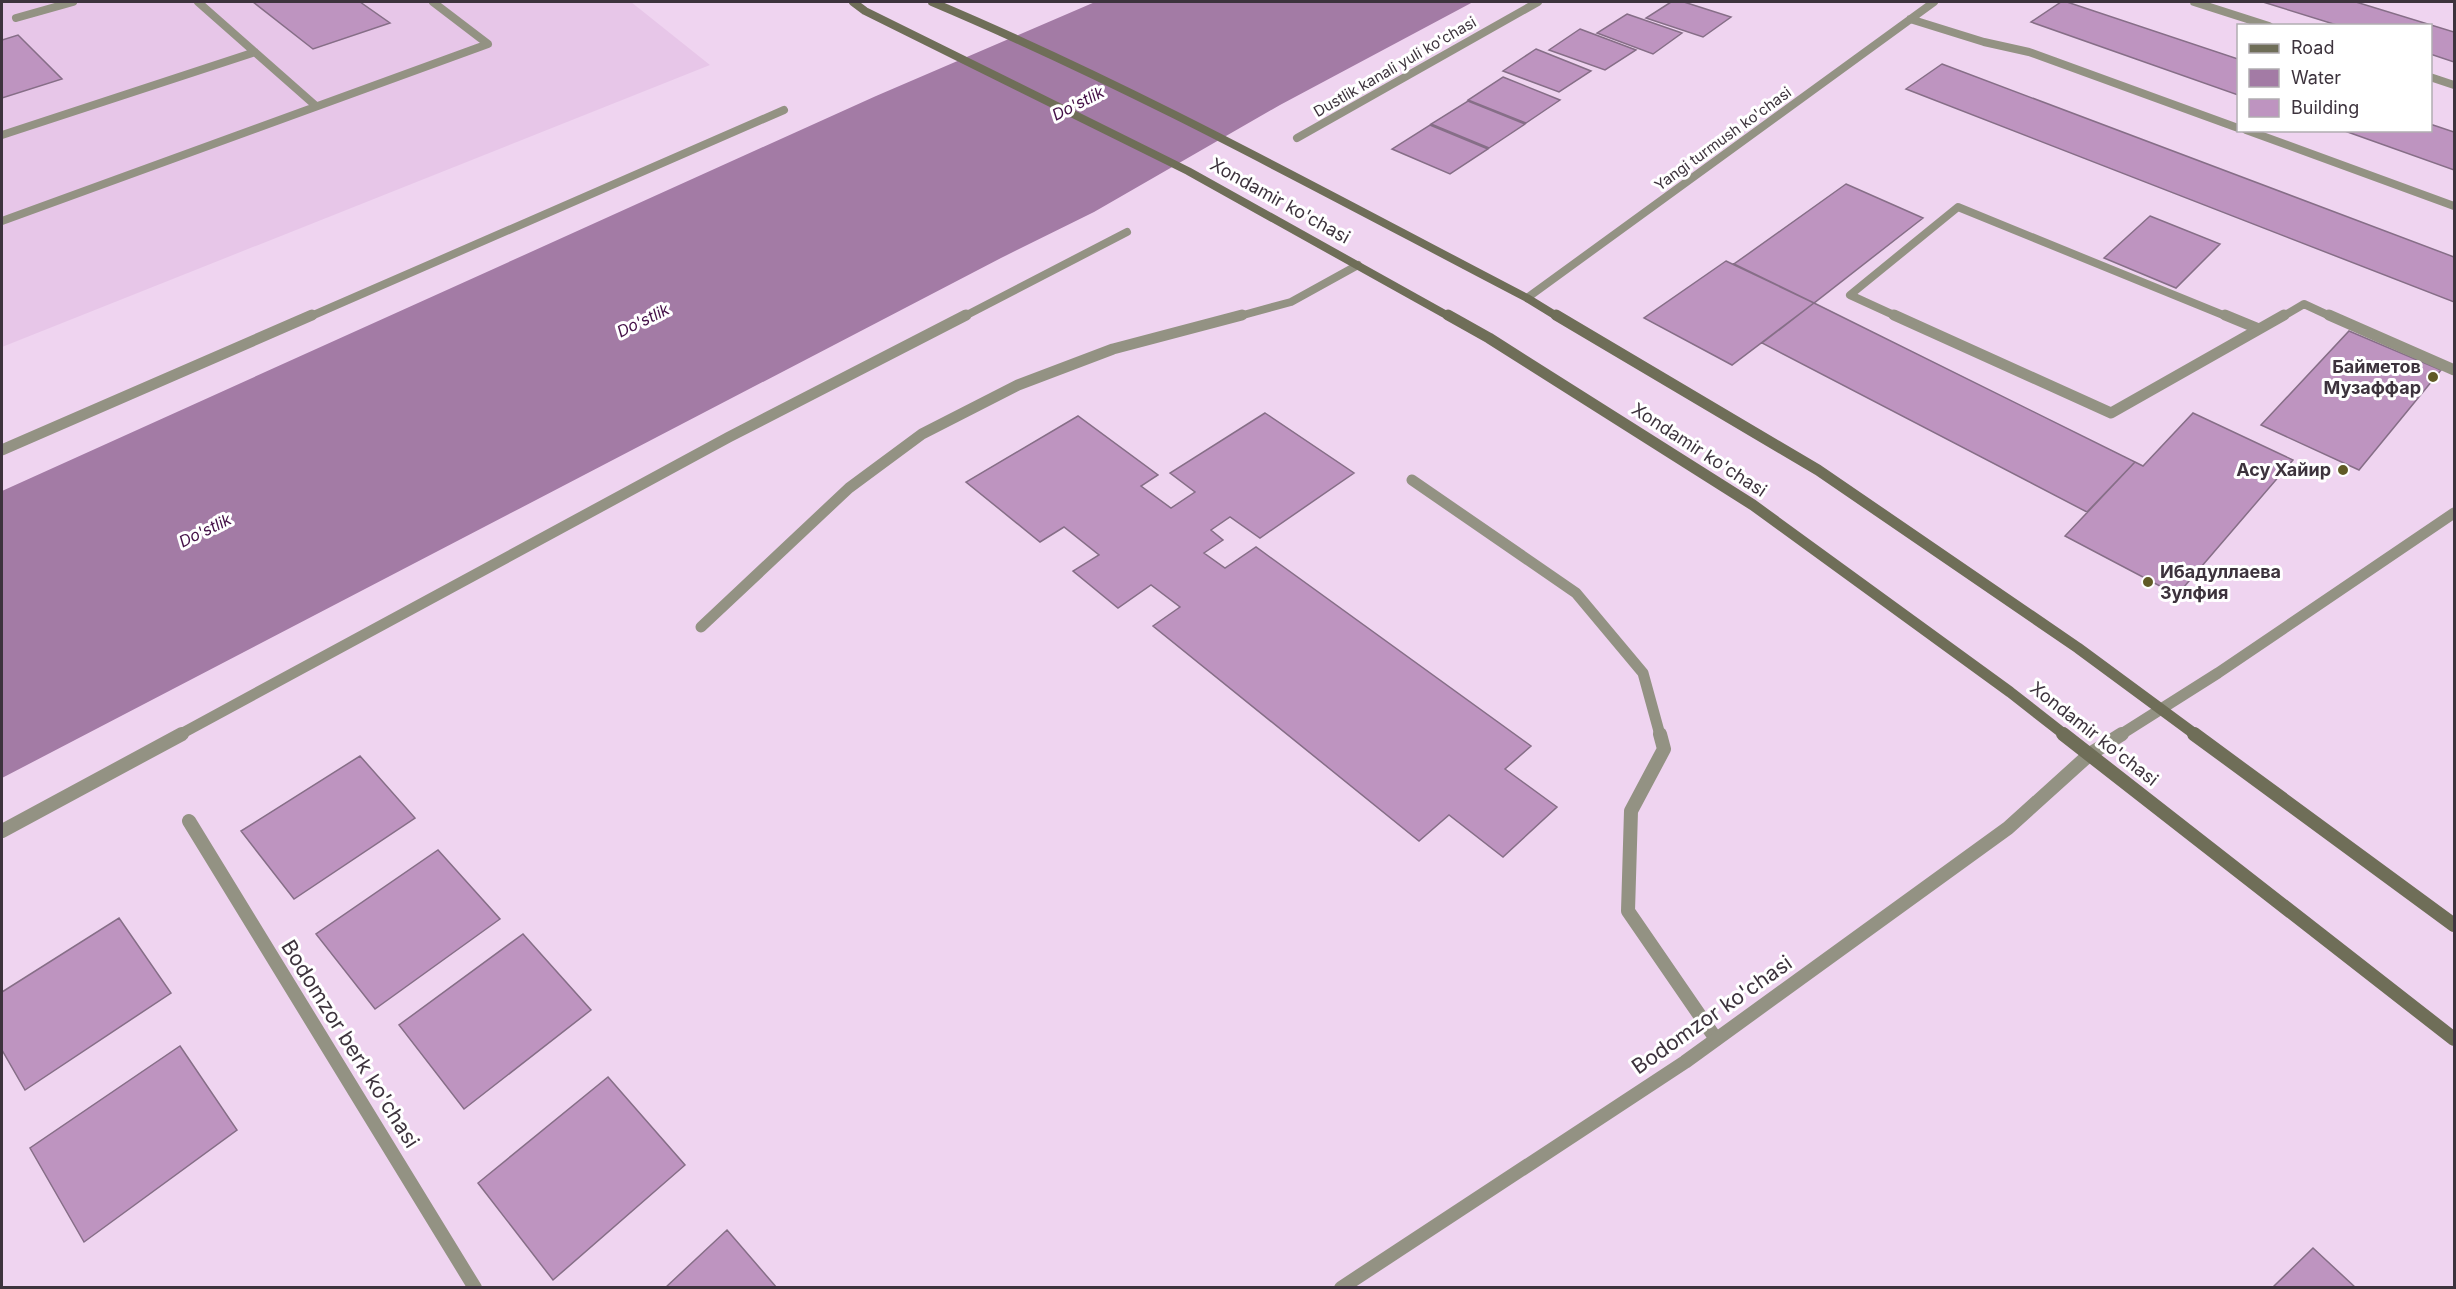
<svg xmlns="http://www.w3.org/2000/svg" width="2456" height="1289" font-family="Inter,sans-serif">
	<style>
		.built { fill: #e7c6e8 }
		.water { fill: #a37ba5 }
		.building { fill: #be94c0; stroke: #866e87; stroke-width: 1.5 }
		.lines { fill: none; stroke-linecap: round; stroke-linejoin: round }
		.service-far2 { stroke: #939283; stroke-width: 8 }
		.service-far1 { stroke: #939283; stroke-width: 11 }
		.service { stroke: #939283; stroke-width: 14 }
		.pedestrian-far2 { stroke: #939283; stroke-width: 8 }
		.pedestrian-far1 { stroke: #939283; stroke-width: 11 }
		.pedestrian { stroke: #939283; stroke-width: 14 }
		.minor-far2 { stroke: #939283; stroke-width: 8 }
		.minor-far1 { stroke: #939283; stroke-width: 11 }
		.minor { stroke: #939283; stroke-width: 14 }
		.tertiary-far1 { stroke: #939283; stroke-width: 11 }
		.tertiary { stroke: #939283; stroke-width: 14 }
		.secondary-far2 { stroke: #6f6e58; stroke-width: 8 }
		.secondary-far1 { stroke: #6f6e58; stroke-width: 11 }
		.secondary { stroke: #6f6e58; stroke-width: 14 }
		.poi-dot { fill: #605a26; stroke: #fff; stroke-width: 2 }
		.labels { text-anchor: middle; stroke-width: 6; stroke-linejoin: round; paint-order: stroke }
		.far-street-label { font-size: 15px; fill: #3d333d; stroke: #fff }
		.far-water-label { font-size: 16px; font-style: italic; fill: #441047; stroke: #fff }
		.street-label { font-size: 18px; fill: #3d333d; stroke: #fff }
		.poi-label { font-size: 18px; font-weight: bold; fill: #3d333d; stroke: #fff; text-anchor: end }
		.near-street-label { font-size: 21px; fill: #3d333d; stroke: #fff }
	</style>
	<rect width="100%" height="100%" fill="#efd4f0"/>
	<!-- built -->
	<path class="built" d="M2,2h629l79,63 -708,282z"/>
	<!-- water -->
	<path class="water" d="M1095,2h378l-193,103 -186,107 -93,46 -999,520v-287l874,-395z"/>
	<!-- building -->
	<path class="building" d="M253,2h107l30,21 -77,26z
		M1671,2h13l47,15 -28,20 -57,-19z
		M2061,2h6l171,57v36l-207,-73z
		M2263,2h93l98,30v30l-24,-8v-28h-90z
		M1627,14l55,19 -29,21 -56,-21z
		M1580,29l56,21 -31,20 -56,-20z
		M18,35l44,44 -60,19v-58z
		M1536,49l55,22 -32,21 -56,-21z
		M1942,64l512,193v45l-548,-213z
		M1503,77l57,23 -34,23 -58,-23z
		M1468,101l57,23 -36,24 -58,-24z
		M2430,124l24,8v38l-112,-40h88z
		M1430,125l58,24 -38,25 -58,-25z
		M1846,184l77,34 -109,85 -80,-39z
		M2150,216l70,28 -44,44 -72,-30z
		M1726,261l88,42 -82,62 -88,-47z
		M1814,303l321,159 -48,50 -325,-169z
		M2349,331l92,39 -82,100 -98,-45z
		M1265,413l89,60 -94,65 -30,-21 -19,13 12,10 -19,13 21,15 31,-21 275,199 -26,23 52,38 -54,50 -54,-42 -30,26 -266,-215 27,-19 -29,-22 -33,23 -45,-37 26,-16 -35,-28 -24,15 -74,-60 112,-66 80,59 -17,11 30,22 24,-16 -25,-19z
		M2193,413l100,47 -116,135 -112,-59 70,-74 8,4z
		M360,756l55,62 -121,81 -53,-68z
		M438,850l62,69 -125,90 -59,-75z
		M119,918l52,75 -146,97 -23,-40v-58z
		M523,934l68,76 -127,99 -65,-84z
		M180,1046l57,84 -153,112 -54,-94z
		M608,1077l77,88 -132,115 -75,-97z
		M727,1230l50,58h-112z
		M2313,1248l43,40h-84z"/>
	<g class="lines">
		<!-- service-far2 -->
		<path class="service-far2" d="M1236,317l55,-15 67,-37"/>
		<!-- service-far1 -->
		<path class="service-far1" d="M1412,480l164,113 67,80 17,62
			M701,627l148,-139 73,-54 96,-49 95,-36 129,-34"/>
		<!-- service -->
		<path class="service" d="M1660,734l4,15 -33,62 -3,100 88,128"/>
		<!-- pedestrian-far2 -->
		<path class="pedestrian-far2" d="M309,317l475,-207
			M963,317l164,-85"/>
		<!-- pedestrian-far1 -->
		<path class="pedestrian-far1" d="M2,450l310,-135
			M179,735l550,-298 237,-122"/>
		<!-- pedestrian -->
		<path class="pedestrian" d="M2,831l180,-97"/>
		<!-- minor-far2 -->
		<path class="minor-far2" d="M198,2l118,104
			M2194,2l75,24
			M16,18l57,-16
			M1910,19l74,23 45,10 209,76
			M2430,77l24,8
			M2246,130l208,76
			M2,135l253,-83
			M1297,138l241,-136
			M2,221l486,-177 -55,-42
			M1527,298l407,-296
			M1898,317l-48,-22 108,-88 270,110
			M2282,317l22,-13 28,13"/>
		<!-- minor-far1 -->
		<path class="minor-far1" d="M1894,315l217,98 173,-98
			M2225,315l34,14
			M2329,315l125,55"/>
		<!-- minor -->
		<path class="minor" d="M189,821l286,467
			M1341,1288l344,-226 323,-234 82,-74"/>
		<!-- tertiary-far1 -->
		<path class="tertiary-far1" d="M2120,735l98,-62 236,-160"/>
		<!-- tertiary -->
		<path class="tertiary" d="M2090,754l32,-20"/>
		<!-- secondary-far2 -->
		<path class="secondary-far2" d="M853,2l12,9 323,160 262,146
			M932,2c204,86 399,194 595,296l31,19"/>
		<!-- secondary-far1 -->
		<path class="secondary-far1" d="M1448,315l41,23 264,167 257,187 55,43
			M1556,315l262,155 260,178 118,87"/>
		<!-- secondary -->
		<path class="secondary" d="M2063,734l391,305
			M2194,734l260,191"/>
	</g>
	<!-- markers -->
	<g class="poi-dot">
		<circle cx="2433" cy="377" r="6"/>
		<circle cx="2343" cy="470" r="6"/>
		<circle cx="2148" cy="582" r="6"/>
	</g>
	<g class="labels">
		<!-- far-street labels -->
		<g class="far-street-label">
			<text transform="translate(1395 67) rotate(-30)" y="5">Dustlik kanali yuli ko'chasi</text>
			<text transform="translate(1723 139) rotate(-36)" y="5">Yangi turmush ko'chasi</text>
		</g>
		<!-- far-water labels -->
		<g class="far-water-label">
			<text transform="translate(1078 103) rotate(-27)" y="6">Do'stlik</text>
			<text transform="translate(643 320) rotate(-26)" y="6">Do'stlik</text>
			<text transform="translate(205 530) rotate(-26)" y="6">Do'stlik</text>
		</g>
		<!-- street labels -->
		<g class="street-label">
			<text transform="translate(1280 201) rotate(29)" y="6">Xondamir ko'chasi</text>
			<text transform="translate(1699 450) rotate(33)" y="6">Xondamir ko'chasi</text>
			<text transform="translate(2094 734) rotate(38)" y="6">Xondamir ko'chasi</text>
		</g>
		<!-- poi labels -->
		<g class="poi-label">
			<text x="2421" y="373">Байметов<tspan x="2421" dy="21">Музаффар</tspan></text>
			<text x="2331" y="476">Асу Хайир</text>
			<text x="2160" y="578" text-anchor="start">Ибадуллаева<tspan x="2160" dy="21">Зулфия</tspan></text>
		</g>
		<!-- near-street labels -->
		<g class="near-street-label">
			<text transform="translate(1712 1015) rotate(-35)" y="7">Bodomzor ko'chasi</text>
			<text transform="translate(350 1044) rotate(58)" y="7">Bodomzor berk ko'chasi</text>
		</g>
	</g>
	<!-- border -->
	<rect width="2456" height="1289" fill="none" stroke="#3d333d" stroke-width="6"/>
	<!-- legend -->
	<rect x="2237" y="24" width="195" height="108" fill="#ffffff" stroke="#b1adb1" stroke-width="1.5"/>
	<rect x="2249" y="44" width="30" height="9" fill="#6f6e58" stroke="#b1adb1" stroke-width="1.5"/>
	<text x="2291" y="54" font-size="18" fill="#3d333d">Road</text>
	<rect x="2249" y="69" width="30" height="18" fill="#a37ba5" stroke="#b1adb1" stroke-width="1.5"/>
	<text x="2291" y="84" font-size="18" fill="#3d333d">Water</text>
	<rect x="2249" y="99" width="30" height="18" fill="#be94c0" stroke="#b1adb1" stroke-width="1.5"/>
	<text x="2291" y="114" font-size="18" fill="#3d333d">Building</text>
</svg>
